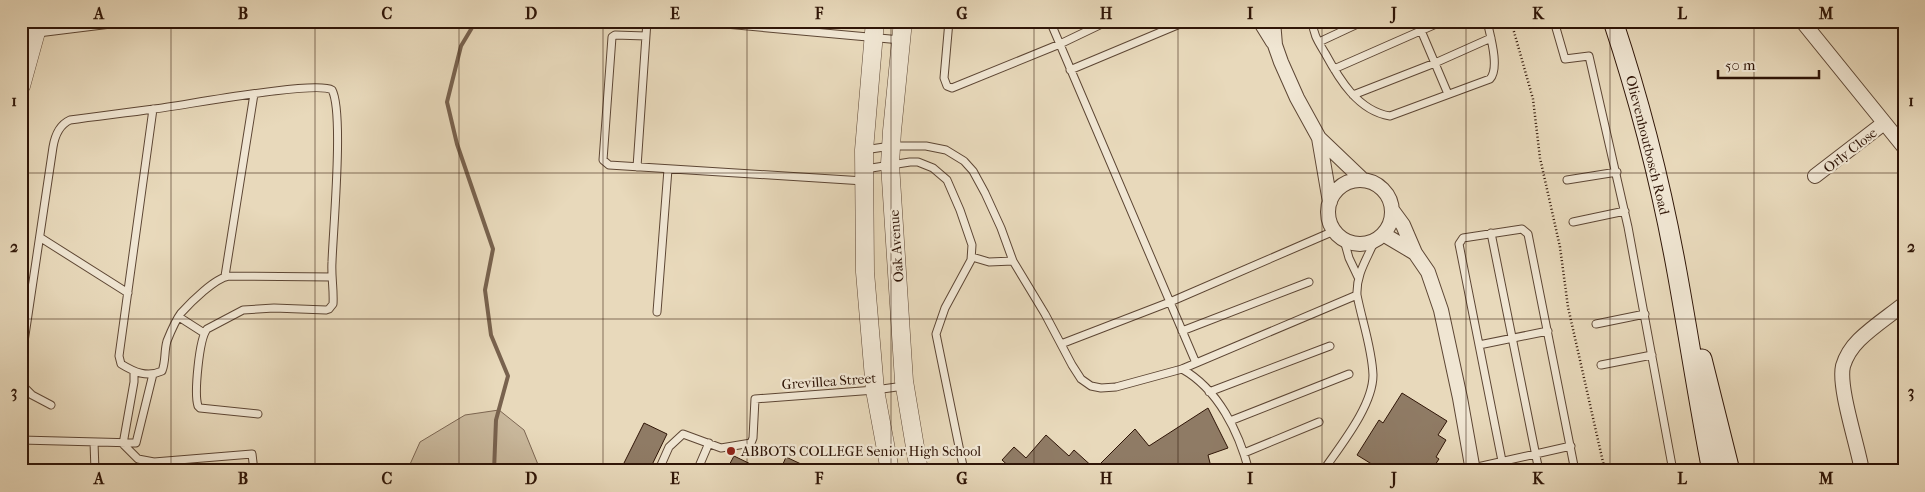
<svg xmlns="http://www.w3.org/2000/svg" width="1925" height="492" font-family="'IM FELL French Canon',serif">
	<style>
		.green { fill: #c9b89c; stroke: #7c6652 }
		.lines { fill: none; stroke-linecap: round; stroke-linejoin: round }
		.stream { stroke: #78624e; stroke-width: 4 }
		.building { fill: #8f7b65; stroke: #2f1507 }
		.service-casing { stroke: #5d4634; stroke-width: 9 }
		.minor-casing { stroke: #5d4634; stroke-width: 16 }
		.tertiary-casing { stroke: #5d4634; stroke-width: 19 }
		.secondary-casing { stroke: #2f1507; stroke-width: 21 }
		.path { stroke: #2f1507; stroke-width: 2.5; stroke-dasharray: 1 2.5; stroke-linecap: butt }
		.service { stroke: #f0e6d3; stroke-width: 7 }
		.minor { stroke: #f0e6d3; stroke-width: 14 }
		.tertiary { stroke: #f0e6d3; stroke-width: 18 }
		.secondary { stroke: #f0e6d3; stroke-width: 19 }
		.grid { fill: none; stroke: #2f1507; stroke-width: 1; stroke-opacity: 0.55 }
		.poi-dot { fill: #8f2418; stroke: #f0e6d3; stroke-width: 2 }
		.labels { text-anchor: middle; stroke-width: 4.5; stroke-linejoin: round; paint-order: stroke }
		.street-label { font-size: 14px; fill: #2f1507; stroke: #f0e6d3 }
		.poi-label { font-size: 14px; fill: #2f1507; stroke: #f0e6d3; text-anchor: start }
		.neatline { fill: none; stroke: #2f1507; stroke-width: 2 }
		.grid-label { font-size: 16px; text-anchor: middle; font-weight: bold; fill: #2f1507 }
	</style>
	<rect width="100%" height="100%" fill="#e8d9bb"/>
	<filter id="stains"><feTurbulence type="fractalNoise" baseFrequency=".004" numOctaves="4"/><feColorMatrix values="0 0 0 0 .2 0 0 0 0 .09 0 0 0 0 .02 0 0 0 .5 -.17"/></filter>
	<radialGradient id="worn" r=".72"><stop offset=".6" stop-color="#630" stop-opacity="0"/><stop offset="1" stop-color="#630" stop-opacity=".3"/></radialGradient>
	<!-- green -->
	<path class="green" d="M499,410l25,20 15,37v4h-132l13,-29 45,-27z"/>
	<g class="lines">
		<!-- stream -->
		<path class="stream" d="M476,21l-15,25 -14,56 10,42 36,105 -8,41 6,45 17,41 -12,44 -2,51"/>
	</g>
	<!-- building -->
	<path class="building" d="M1402,393l45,28 -9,14 8,5 -10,17 3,2 -8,12h-48l-26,-16 22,-35 4,3z
		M1208,408l20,40 -20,7 4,16h-198l-12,-11 12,-13 12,11 20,-23 23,21 5,-6 21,19 40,-40 14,17z
		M644,423l23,11 -18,37h-29z
		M734,456l31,15h-39z
		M786,457l30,14h-36z"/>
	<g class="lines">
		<defs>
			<path id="service" d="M692,21l209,19
				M949,21l-5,57 3,8 5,2 108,-44 48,-23
				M1050,21l146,342
				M1313,21c-1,12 6,22 12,32 14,26 33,58 65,63l100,-37c10,-11 0,-44 -3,-58
				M1417,21l31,73
				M1554,21l11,38 24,-3 39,171 45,244
				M38,33l97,-12
				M646,36l-31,-1 -3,2 -9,123 6,5 255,16
				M1319,42l45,-21
				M1334,69l109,-48
				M1070,70l117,-49
				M1353,95l82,-32 56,-25
				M153,109l-34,247 2,8c13,8 26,14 41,7 4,-10 2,-20 5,-30 4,-10 8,-20 14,-28 10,-11 34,-35 48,-37l103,1
				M864,150l27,-4h35l20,4 18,11 9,10 12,22 16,35 12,33 32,53 27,51 9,14 10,7 10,2 15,-1 66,-18 175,-74
				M637,167l10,-146
				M865,169l45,-7h8l15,6 14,12 13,30 12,35 -1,15 -26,48 -9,26 28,137
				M1567,180l50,-8
				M1573,222l52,-11
				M1491,233l48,238
				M41,238l87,55
				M1344,240l5,18 9,19
				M972,257l17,5 24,-1
				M225,276l29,-182
				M657,312l11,-143
				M179,317l25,16
				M1596,324l49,-10
				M1182,331l127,-49
				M1061,344l109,-42 164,-71
				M1479,345l69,-14
				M21,362l32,-215c2,-12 6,-22 17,-27 28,-4 56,-7 84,-11 27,-3 162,-29 178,-19 12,22 1,140 0,172 -1,14 2,28 1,42l-4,5 -3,1 -52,-2 -31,2 -36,19c-8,10 -13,65 -9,77l2,2 58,6
				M1601,365l51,-10
				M1182,369c36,20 57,63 67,102
				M21,384l11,11 19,10
				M1209,392l121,-46
				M1230,421l119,-47
				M21,440l115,3 17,-69
				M94,442l1,29
				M123,444l15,15 16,3 98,-8 2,17
				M123,444l11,-62v-10
				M1244,453l75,-31
				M661,465l8,-18 14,-13 38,14 30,-5 2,-5 2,-39 120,-9 29,-4
				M1473,468l98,-22
				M697,471l12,-28
				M1323,471c17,-25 50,-65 50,-96 -1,-27 -11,-54 -16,-80 -1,-21 10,-36 18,-55
				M1504,471l-45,-227 4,-6 59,-9 6,5 47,237"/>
			<path id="minor" d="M1260,21l13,21
				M1273,21l2,24 6,17 16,36 22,40 44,42
				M1802,21l102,126
				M1319,138l11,64
				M1815,176l69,-53
				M1328 212a32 32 0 1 1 64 0a32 32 0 1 1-64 0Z
				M1392,210l11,15 12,28 13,19 13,38 19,88 13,73
				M1383,234l32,19
				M1862,471c-4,-25 -24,-83 -19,-105 3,-10 9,-19 16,-26 13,-13 30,-24 45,-36"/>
			<path id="tertiary" d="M875,21l-11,129 1,122 10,118 15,81
				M903,21l-11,110 -2,33 14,217 15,90
				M21,86l18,-65"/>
			<path id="secondary" d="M1613,21c27,81 49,168 64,251 12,66 22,133 35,199
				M1702,359l28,112"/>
		</defs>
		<!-- service casing -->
		<use href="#service" class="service-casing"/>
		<!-- minor casing -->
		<use href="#minor" class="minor-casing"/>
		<!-- tertiary casing -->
		<use href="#tertiary" class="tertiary-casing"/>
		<!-- secondary casing -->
		<use href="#secondary" class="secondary-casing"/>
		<!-- path -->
		<path class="path" d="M1511,21l22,78 7,59 20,89 8,60 37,164"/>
		<!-- service -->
		<use href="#service" class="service"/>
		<!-- minor -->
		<use href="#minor" class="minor"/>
		<!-- tertiary -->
		<use href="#tertiary" class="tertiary"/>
		<!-- secondary -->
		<use href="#secondary" class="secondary"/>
	</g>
	<!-- grid -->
	<path class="grid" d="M171,21v450M315,21v450M459,21v450M603,21v450M747,21v450M891,21v450M1034,21v450M1178,21v450M1322,21v450M1466,21v450M1610,21v450M1754,21v450M21,173h1883M21,319h1883"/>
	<!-- markers -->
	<circle class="poi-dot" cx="731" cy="451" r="5"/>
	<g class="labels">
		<!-- street labels -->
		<g class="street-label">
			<text transform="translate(1648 145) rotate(76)" y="5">Olievenhoutbosch Road</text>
			<text transform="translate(1850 150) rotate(-38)" y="5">Orly Close</text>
			<text transform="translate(896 246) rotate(-94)" y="5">Oak Avenue</text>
			<text transform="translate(829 381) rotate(-4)" y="5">Grevillea Street</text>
		</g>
		<!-- poi labels -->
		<g class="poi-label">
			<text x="741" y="456">ABBOTS COLLEGE Senior High School</text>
		</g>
	</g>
	<!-- margin -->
	<rect width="1925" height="492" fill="none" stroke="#e8d9bb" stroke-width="55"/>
	<!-- scale -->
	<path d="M1718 70v8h101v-8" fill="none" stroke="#2f1507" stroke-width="2.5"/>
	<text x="1725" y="70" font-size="15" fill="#2f1507" stroke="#f0e6d3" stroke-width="4" paint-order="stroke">50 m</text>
	<rect x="28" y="28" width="1870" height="436" class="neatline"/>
	<g class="grid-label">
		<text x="99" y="19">A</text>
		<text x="243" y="19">B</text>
		<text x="387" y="19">C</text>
		<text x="531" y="19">D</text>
		<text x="675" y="19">E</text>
		<text x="819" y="19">F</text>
		<text x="962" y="19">G</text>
		<text x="1106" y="19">H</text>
		<text x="1250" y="19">I</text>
		<text x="1394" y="19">J</text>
		<text x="1538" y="19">K</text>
		<text x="1682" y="19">L</text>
		<text x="1826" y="19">M</text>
		<text x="14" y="106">1</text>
		<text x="1911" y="106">1</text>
		<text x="14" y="252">2</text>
		<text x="1911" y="252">2</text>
		<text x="14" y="397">3</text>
		<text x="1911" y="397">3</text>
		<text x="99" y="484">A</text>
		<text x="243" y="484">B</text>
		<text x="387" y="484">C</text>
		<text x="531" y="484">D</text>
		<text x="675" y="484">E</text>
		<text x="819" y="484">F</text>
		<text x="962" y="484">G</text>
		<text x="1106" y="484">H</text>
		<text x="1250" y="484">I</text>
		<text x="1394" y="484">J</text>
		<text x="1538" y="484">K</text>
		<text x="1682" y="484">L</text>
		<text x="1826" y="484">M</text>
	</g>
	<rect width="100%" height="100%" filter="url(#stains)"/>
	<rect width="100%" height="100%" fill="url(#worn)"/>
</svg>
